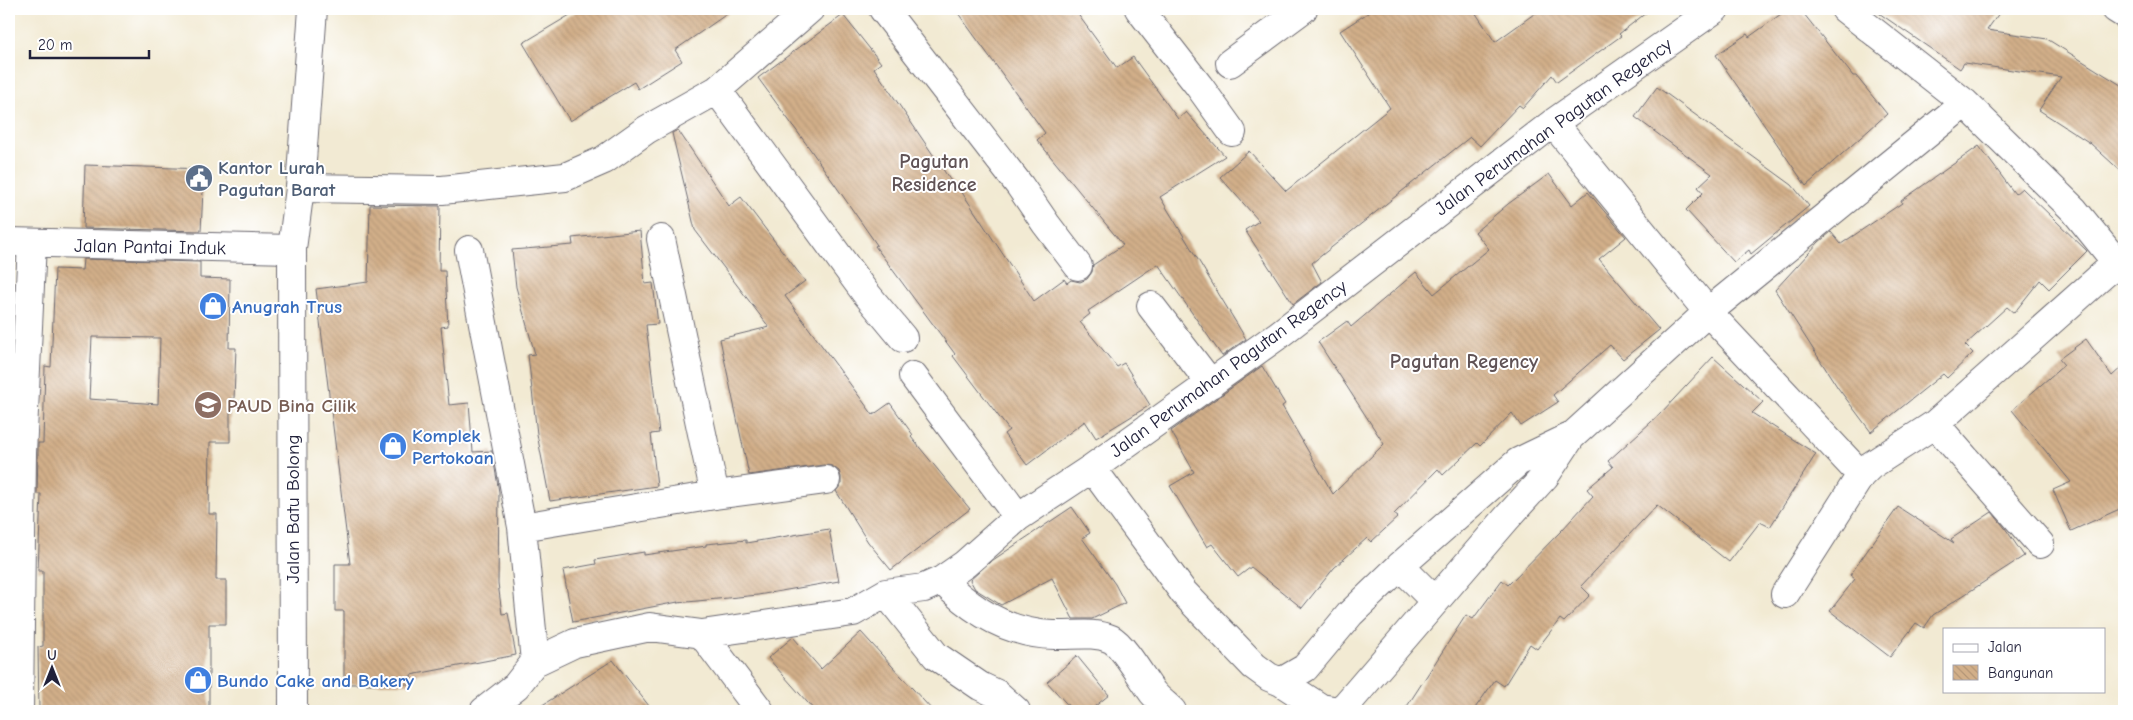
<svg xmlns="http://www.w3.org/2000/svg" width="2133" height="720" font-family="'Comic Neue',sans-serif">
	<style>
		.building { fill: url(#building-back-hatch); fill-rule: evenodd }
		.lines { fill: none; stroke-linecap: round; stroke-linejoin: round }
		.street-casing { stroke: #6b6870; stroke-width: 30 }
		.secondary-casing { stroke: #6b6870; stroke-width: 30 }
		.street { stroke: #fff; stroke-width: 28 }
		.secondary { stroke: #fff; stroke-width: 28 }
		.labels { text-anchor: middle; stroke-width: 4; stroke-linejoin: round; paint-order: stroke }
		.street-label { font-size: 19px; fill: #22223b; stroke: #fff }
		.service-label { font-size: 19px; font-weight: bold; fill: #4e5e75; stroke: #fff; text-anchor: start }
		.shop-label { font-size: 19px; font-weight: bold; fill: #366cbe; stroke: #fff; text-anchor: start }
		.education-label { font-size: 19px; font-weight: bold; fill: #785e54; stroke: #fff; text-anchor: start }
		.neighbourhood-label { font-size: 20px; font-weight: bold; fill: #605356; stroke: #fff }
	</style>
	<defs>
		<pattern id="building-back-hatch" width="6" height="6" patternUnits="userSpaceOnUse" patternTransform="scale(1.25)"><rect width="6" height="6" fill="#d2af89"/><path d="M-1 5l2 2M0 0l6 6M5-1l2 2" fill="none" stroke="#b49677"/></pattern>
	</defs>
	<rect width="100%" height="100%" fill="#fff"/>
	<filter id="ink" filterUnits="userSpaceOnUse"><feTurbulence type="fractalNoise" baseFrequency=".02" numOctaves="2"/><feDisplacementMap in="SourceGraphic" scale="10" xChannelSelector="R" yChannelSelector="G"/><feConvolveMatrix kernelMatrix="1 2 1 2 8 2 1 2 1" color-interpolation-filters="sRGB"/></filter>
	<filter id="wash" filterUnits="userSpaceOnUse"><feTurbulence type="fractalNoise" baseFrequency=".0096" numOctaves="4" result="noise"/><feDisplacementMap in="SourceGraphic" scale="20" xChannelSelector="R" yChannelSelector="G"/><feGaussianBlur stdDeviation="1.12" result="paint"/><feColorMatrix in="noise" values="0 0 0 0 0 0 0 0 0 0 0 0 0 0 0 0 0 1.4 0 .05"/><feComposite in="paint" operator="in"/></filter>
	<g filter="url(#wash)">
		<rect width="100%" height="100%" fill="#f2ead3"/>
		<g id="blocks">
			<!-- building -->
			<path class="building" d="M580,9h154l-59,41 7,11 -44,28 -4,-7 -64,39 -47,-78z
				M955,9h119l43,59 16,-11 45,62 8,-7 39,44 -65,41 86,142 -24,17 -64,-92 -70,47 2,3 -10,8 37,45 7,-4 26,42 -54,33 -11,-17 -58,44 -23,-31 5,-4 -56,-74 2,-2 -80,-108 2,-1 -67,-96 -52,-71 85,-63 38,48 -7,5 83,122 2,-2 75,113 30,-22 3,4 4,-3 9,2 7,-3 5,-7 1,-7 30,-20 -86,-105 8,-7z
				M1374,9h99l22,33 46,-33h110l-32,25 2,2 -64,46 -5,-7 -29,33 -4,-3 -39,41 -10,-9 -158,126 10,19 -29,22 -48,-74 14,-9 -39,-44 29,-26 37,40 104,-83 -50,-77z
				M1788,9h12l53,67h3l31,38 -81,72 -90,-131 31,-21 2,3z
				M1873,9h129l-15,21 60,9 77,48v87l-34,-31 -51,-33 22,-33 -97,-14 -4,6z
				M1657,87l135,98 17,21 -58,48 -2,-4 -15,12 -48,-52 17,-17 -5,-6 14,-13 -77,-57z
				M678,130l51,76 12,-9 64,84 -20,15 88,119 17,-12 23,32 -2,2 59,72 -79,61 -23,-28 -32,-51 5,-6v-8l-2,-6 -7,-5 -8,-1 -75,10 -29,-136 49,-12 -74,-97 -23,-97z
				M1979,146l36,48 7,-6 65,63 -38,38 -9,-9 -26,33 -7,-6 -42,38 8,8 -26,25 -4,-4 -72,58 -33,-44 -63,-98 44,-48 12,-10 10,12 61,-41 -1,-2z
				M85,165l119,4 -3,62 -118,-3z
				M1549,174l23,31 16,-13 38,45 -27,22 60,71 -36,29 -13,-14 -57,50 5,7 -37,24 -9,-13 -32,33 -3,-3 -34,32 -5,-6 -44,45 4,3 -27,25 -4,-4 -33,30 -32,40 -51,-41 -13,10 -26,-33 -5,3 -37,-61 24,-14 -23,-41 91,-65 23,38 -3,2 51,88 51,-50 -66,-102 29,-21 4,6 65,-55 18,22 55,-45 -14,-17 33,-28z
				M370,205l70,1 -1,65h6l3,55 -7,1 8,78 20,-2 4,49 19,-1 7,41 -1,91 4,31 6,-1 8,42 -105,20v9h-67v-73h-9v-47h15l-34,-275 52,-7z
				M640,231l5,53 8,-1 5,41 -12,1 13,108 -8,1 6,52 -107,15 -13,-67 -9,-79 7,-1 -19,-67 -4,-37 61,-5 -1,-7z
				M83,259l117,3v16l30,1 -1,69h7l-2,51h-4v43h-20l-1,72h8l-1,66h10v44h-17v87h-170l-1,-64 5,-1v-75h-5l3,-77h-4l1,-41v-10h5l2,-77 6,1 4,-98 27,1zM92,337l68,1 -2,66 -69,-5z
				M2086,339l26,37 12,-11v142l-53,24 -18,-41 18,-8 -59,-72 52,-45 -5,-6z
				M1713,357l50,45 -11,11 64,41 -46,73 -10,-5 -31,40 -72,-57 -76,81 9,9 -26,27 -4,-3 -23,30 -7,-5 -26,42 -9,-6 -22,31h-69l62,-96 7,4 29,-39 6,5 54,-55 31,-34 -6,-7 26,-22 -5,-6 53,-48z
				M1072,507l18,26 -8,5 33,46 10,19 -33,16h-19l-21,-41 -51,27 -26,-16 -5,-9 20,-18z
				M1898,507l56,36 -3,-4 41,-27 13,16 19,28 -91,59 -9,13 -8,-5 -26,34 -60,-46 25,-32 -5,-4z
				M829,529l10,52 -81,14 -81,8 1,-1 -105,20 -10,-52 33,-6 -1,-4 49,-8v3l62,-9v-2l40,-4v3z
				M861,632l72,79h-118l-47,-53 25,-21 28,32z
				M1077,656l32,39 -20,16h-16l-26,-29z
				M613,660l40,51h-120z"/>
		</g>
	</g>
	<g filter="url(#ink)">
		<use href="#blocks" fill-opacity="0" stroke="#6b6870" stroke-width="1"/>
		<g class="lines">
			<defs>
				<path id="street" d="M883,9l137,177 26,38 32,42
					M1139,9l60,77 33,46
					M2116,9l8,5
					M1230,63l73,-54
					M717,90l147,201 39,47
					M1553,123l155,189 153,163 9,-9 65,-42 170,-151 10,-6 -7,-15 -34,-42 -109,-107 -120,-94
					M300,188l142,2 123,-13 39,-17 42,-30 71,-40 93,-81
					M661,239l54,256
					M9,242l283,7
					M469,250l53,277 13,135
					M1151,306l60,78
					M913,376l105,141
					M1935,424l105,120
					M1092,468l92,125 70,73 15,11 12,5 24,-14 45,-54 50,-48 118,-104 54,-26 136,-124 257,-209
					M522,527l193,-32 111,-15
					M1400,566l35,35
					M942,580c30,31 67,54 112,55 19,1 39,-4 57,4 12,6 33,42 42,54 5,6 13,12 19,18
					M886,593l50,63 44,30 17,8 19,17
					M1785,594l76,-119
					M702,634l58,77
					M1281,682l40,26 17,3 8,-6 160,-186 39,-43 26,-39
					M19,711l3,-258 10,-210
					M484,711l32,-25 19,-24 40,-19 75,-16 52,7 151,-22 33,-19 38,-5 18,-8 23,-16 53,-47 74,-49 185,-132 276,-213 162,-114"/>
				<path id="secondary" d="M293,711l-1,-462 8,-61 13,-179"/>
			</defs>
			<!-- street casing -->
			<use href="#street" class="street-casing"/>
			<!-- secondary casing -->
			<use href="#secondary" class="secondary-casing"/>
			<!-- street -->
			<use href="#street" class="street"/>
			<!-- secondary -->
			<use href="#secondary" class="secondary"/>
		</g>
	</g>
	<!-- icons -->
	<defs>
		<symbol id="civic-disc" viewBox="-11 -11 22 22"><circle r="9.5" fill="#5c6f8a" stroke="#fff"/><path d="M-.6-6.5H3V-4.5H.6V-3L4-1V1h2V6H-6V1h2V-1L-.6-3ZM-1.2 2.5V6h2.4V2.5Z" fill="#fff"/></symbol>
		<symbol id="shop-disc" viewBox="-11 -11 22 22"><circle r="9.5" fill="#3f7fe0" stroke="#fff"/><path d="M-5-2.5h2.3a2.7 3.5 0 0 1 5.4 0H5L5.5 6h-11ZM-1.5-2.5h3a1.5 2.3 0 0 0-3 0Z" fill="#fff"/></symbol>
		<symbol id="school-disc" viewBox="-11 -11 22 22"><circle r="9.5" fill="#8d6e63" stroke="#fff"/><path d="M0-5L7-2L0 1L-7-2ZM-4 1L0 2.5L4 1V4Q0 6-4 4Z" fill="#fff"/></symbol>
	</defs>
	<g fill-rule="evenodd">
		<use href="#civic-disc" x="183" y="162" width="32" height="32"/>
		<use href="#shop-disc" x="197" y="290" width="32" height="32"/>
		<use href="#school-disc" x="192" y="389" width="32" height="32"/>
		<use href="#shop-disc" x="377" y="430" width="32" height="32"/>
		<use href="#shop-disc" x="182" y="664" width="32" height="32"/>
	</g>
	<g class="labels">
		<!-- street labels -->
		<g class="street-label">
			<text transform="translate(1553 126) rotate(-36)" y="7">Jalan Perumahan Pagutan Regency</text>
			<text transform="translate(150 246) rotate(1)" y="7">Jalan Pantai Induk</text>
			<text transform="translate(1228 368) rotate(-36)" y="7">Jalan Perumahan Pagutan Regency</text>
			<text transform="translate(292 509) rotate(-90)" y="7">Jalan Batu Bolong</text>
		</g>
		<!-- service labels -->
		<g class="service-label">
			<text x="218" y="174">Kantor Lurah<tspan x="218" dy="22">Pagutan Barat</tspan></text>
		</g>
		<!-- shop labels -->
		<g class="shop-label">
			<text x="232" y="313">Anugrah Trus</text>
			<text x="412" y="442">Komplek<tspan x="412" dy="22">Pertokoan</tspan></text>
			<text x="217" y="687">Bundo Cake and Bakery</text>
		</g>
		<!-- education labels -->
		<g class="education-label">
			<text x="227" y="412">PAUD Bina Cilik</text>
		</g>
		<!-- neighbourhood labels -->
		<g class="neighbourhood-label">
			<text x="934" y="168">Pagutan<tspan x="934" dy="23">Residence</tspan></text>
			<text x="1464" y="368">Pagutan Regency</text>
		</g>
	</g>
	<!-- margin -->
	<rect width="2133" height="720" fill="none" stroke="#fff" stroke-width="30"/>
	<!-- legend -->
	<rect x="1943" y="628" width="162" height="65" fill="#ffffff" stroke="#a7a7b1"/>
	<rect x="1953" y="644" width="25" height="8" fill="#ffffff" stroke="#a7a7b1"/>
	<text x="1988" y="652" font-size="15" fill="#22223b">Jalan</text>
	<rect x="1953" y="665" width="25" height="15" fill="url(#building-back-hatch)" stroke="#a7a7b1"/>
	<text x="1988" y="678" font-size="15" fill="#22223b">Bangunan</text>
	<!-- north arrow -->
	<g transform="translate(52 668)" stroke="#ffffff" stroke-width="4" paint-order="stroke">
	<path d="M0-4L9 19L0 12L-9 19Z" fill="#22223b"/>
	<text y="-8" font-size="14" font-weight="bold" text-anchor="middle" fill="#22223b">U</text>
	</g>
	<!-- scale -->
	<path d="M30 50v8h119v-8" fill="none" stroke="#22223b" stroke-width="2.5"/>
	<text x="38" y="50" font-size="15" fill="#22223b" stroke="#ffffff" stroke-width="4" paint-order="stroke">20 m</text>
</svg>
